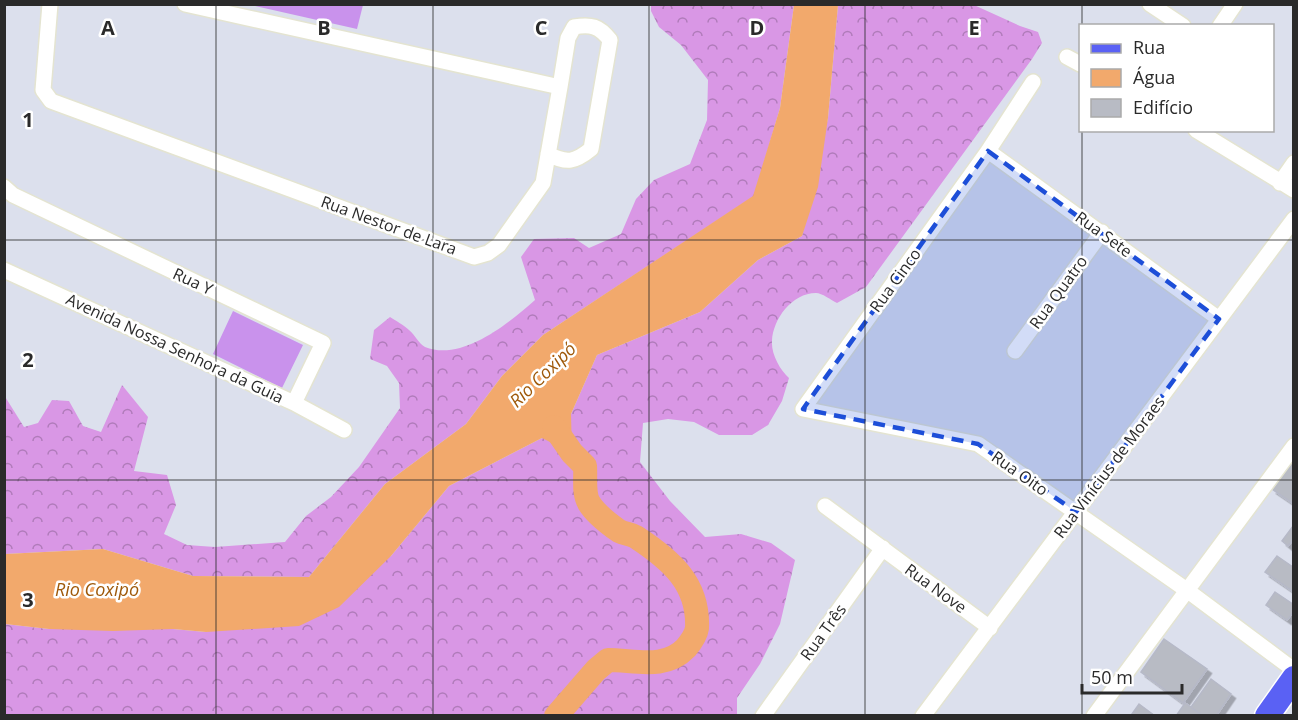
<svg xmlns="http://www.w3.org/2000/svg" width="1298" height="720" font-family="'Open Sans',sans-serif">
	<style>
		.forest { fill: url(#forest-crowns) }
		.pitch { fill: #c992ec }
		.water { fill: #f2a96c }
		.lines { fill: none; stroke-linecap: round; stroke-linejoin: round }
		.river { stroke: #f2a96c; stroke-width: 24 }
		.building { fill: #b8bbc4; stroke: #b6b9c8; stroke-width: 1.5; filter: url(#shadow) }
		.street-casing { stroke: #e4e4d1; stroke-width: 18 }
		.primary-casing { stroke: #fff; stroke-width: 27 }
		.street { stroke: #fff; stroke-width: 15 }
		.primary { stroke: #5a61f4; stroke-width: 24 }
		.marked { fill: #1d4ed8; fill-opacity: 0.2; stroke: #1d4ed8; stroke-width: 4.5; stroke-dasharray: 12 8; stroke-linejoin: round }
		.grid { fill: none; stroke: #2a2a2a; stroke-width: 1.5; stroke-opacity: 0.55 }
		.labels { text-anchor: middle; stroke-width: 5; stroke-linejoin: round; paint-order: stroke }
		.street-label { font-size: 16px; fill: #2a2a2a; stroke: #fff }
		.water-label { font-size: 18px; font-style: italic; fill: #9f590a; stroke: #fff }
		.grid-label { font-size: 20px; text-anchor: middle; font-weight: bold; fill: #2a2a2a; stroke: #fff; stroke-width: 5; stroke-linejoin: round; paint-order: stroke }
	</style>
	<defs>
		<pattern id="forest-crowns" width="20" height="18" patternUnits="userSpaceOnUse" patternTransform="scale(1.5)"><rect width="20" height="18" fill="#d997e5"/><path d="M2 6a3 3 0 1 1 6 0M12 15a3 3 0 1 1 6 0" fill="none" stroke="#b07bba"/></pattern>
		<filter id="shadow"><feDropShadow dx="4.5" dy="4.5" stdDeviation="0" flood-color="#0004"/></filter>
	</defs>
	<rect width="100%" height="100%" fill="#dce0ed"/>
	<!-- forest -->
	<path class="forest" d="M651,5h143l-14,103 -26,88 -211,139 -41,41 -36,48 -81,60 -76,93 -116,-1 -90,-27 -98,5 -1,-159 20,32 14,-4 14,-23 17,1 14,25 18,6 21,-47 26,32 -14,54 33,4 9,30 -12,29 23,11 28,2 70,-5 21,-26 25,-19 28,-30 41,-59 -1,-25 -12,-17 -17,-7 4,-29 16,-13c6,4 14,8 19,13 6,5 10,14 16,17 37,15 84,-24 110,-47l-14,-43 13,-18 40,-1 15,10 32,-14 15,-35 18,-19 36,-16 17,-44 1,-40 -27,-35 -22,-18 -8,-16z
		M838,5h136l46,21 18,6 4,11 -10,16 -166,228 -29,16c-6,-3 -15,-10 -21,-10 -24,0 -43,26 -44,48 -1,13 8,29 17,37l-7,23 -14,24 -16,10h-33l-25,-13 -26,-3 -25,4 -3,39 30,39 35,36 36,-3 30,9 24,17 -15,64 -20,40 -23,34v17l-732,1v-92l44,5h124l33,3 185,-76 58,-70 93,-48 29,-24 26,-59 103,-43 58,-52 44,-24 26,-118z"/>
	<!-- pitch -->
	<path class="pitch" d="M251,5h112l-6,24z
		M233,311l70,34 -21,43 -69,-34z"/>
	<!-- water -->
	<path class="water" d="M794,5h44l-10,113 -10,69 -16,49 -44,24 -58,52 -103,43 -26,59 1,39 -30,-15 -93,48 -58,70 -52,51 -40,19 -93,6 -33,-3 -60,2 -64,-2 -44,-5v-70l98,-5 90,27 116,1 76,-93 81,-60 36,-48 41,-41 210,-139 27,-88z"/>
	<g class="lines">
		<!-- river -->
		<path class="river" d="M554,427l18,26 13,13c1,11 -2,27 4,37 6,10 20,21 30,28 6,3 12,3 17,6 35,23 63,47 61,91 -1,7 -6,14 -11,20 -21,22 -51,12 -78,12l-12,10 -40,46"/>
	</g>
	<!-- building -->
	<path class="building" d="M1294,460v44l-22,-15z
		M1293,526l1,16 -2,-1 -4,5 -6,-5z
		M1277,556l16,11 1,-1v26l-29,-20z
		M1275,592l19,13v6l-7,9 -21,-15z
		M1164,639l43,30 -24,34 -42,-31z
		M1211,679l20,15 -15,22h-13l-12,-9z
		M1185,703l6,4 12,9h-27z
		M1139,704l16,12h-21l-2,-2z"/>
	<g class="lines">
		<defs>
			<path id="street" d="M50,4l-7,86 8,11 423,156 14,-4 11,-8 44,-62 17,-96 -375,-83
				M1150,4l33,22
				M1220,26l15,-22
				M1067,57l13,7
				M1033,82l-45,69 -185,258 175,35 210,147 106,79
				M1196,130l98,60
				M988,151l231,168
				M548,154c19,10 27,8 43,-5l19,-109c-11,-14 -19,-16 -36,-13l-6,11 -8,49
				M1280,183l14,-20
				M4,187l9,8 310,148 -29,60
				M4,270l290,133 50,27
				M1015,351l87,-119
				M825,506l165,122
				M763,716l120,-168
				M923,716l371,-497
				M1094,716l200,-270"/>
			<path id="primary" d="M1267,716l27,-38"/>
		</defs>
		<!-- street casing -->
		<use href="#street" class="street-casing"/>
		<!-- primary casing -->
		<use href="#primary" class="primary-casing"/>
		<!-- street -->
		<use href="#street" class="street"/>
		<!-- primary -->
		<use href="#primary" class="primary"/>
	</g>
	<!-- marked area -->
	<path class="marked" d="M988,151l231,168 -143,193 -98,-68 -175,-35z"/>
	<!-- grid -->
	<path class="grid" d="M216,4v712M433,4v712M649,4v712M865,4v712M1082,4v22M1082,130v586M4,240h1290M4,480h1290"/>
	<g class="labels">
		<!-- street labels -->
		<g class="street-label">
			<text transform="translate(389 225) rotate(20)" y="6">Rua Nestor de Lara</text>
			<text transform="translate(1104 234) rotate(36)" y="6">Rua Sete</text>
			<text transform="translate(895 280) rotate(-54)" y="6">Rua Cinco</text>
			<text transform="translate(193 281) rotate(25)" y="6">Rua Y</text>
			<text transform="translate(1058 292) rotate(-54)" y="6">Rua Quatro</text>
			<text transform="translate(175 348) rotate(25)" y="6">Avenida Nossa Senhora da Guia</text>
			<text transform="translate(1109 467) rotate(-53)" y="6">Rua Vinícius de Moraes</text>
			<text transform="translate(1020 473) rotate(35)" y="6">Rua Oito</text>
			<text transform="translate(936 588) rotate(36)" y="6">Rua Nove</text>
			<text transform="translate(823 632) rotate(-54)" y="6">Rua Três</text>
		</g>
		<!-- water labels -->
		<g class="water-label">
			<text transform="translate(543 375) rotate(-44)" y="6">Rio Coxipó</text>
			<text x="97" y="596">Rio Coxipó</text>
		</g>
	</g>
	<g class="grid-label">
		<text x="108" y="35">A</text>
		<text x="324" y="35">B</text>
		<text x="541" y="35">C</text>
		<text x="757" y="35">D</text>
		<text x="974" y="35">E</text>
		<text x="28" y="127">1</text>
		<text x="28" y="367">2</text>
		<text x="28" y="607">3</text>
	</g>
	<!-- border -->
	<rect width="1298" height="720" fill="none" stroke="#2a2a2a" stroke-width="12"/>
	<!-- legend -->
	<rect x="1079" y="24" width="195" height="108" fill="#ffffff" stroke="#aaaaaa" stroke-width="1.5"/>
	<rect x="1091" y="44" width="30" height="9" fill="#5a61f4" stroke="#aaaaaa" stroke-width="1.5"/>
	<text x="1133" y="54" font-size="18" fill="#2a2a2a">Rua</text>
	<rect x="1091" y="69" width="30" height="18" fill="#f2a96c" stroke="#aaaaaa" stroke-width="1.5"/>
	<text x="1133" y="84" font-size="18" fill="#2a2a2a">Água</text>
	<rect x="1091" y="99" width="30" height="18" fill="#b8bbc4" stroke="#aaaaaa" stroke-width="1.5"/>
	<text x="1133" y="114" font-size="18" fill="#2a2a2a">Edifício</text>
	<!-- scale -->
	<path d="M1082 684v9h100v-9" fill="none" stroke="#2a2a2a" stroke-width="3"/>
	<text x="1091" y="684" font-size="18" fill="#2a2a2a" stroke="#ffffff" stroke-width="4.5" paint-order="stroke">50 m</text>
</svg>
